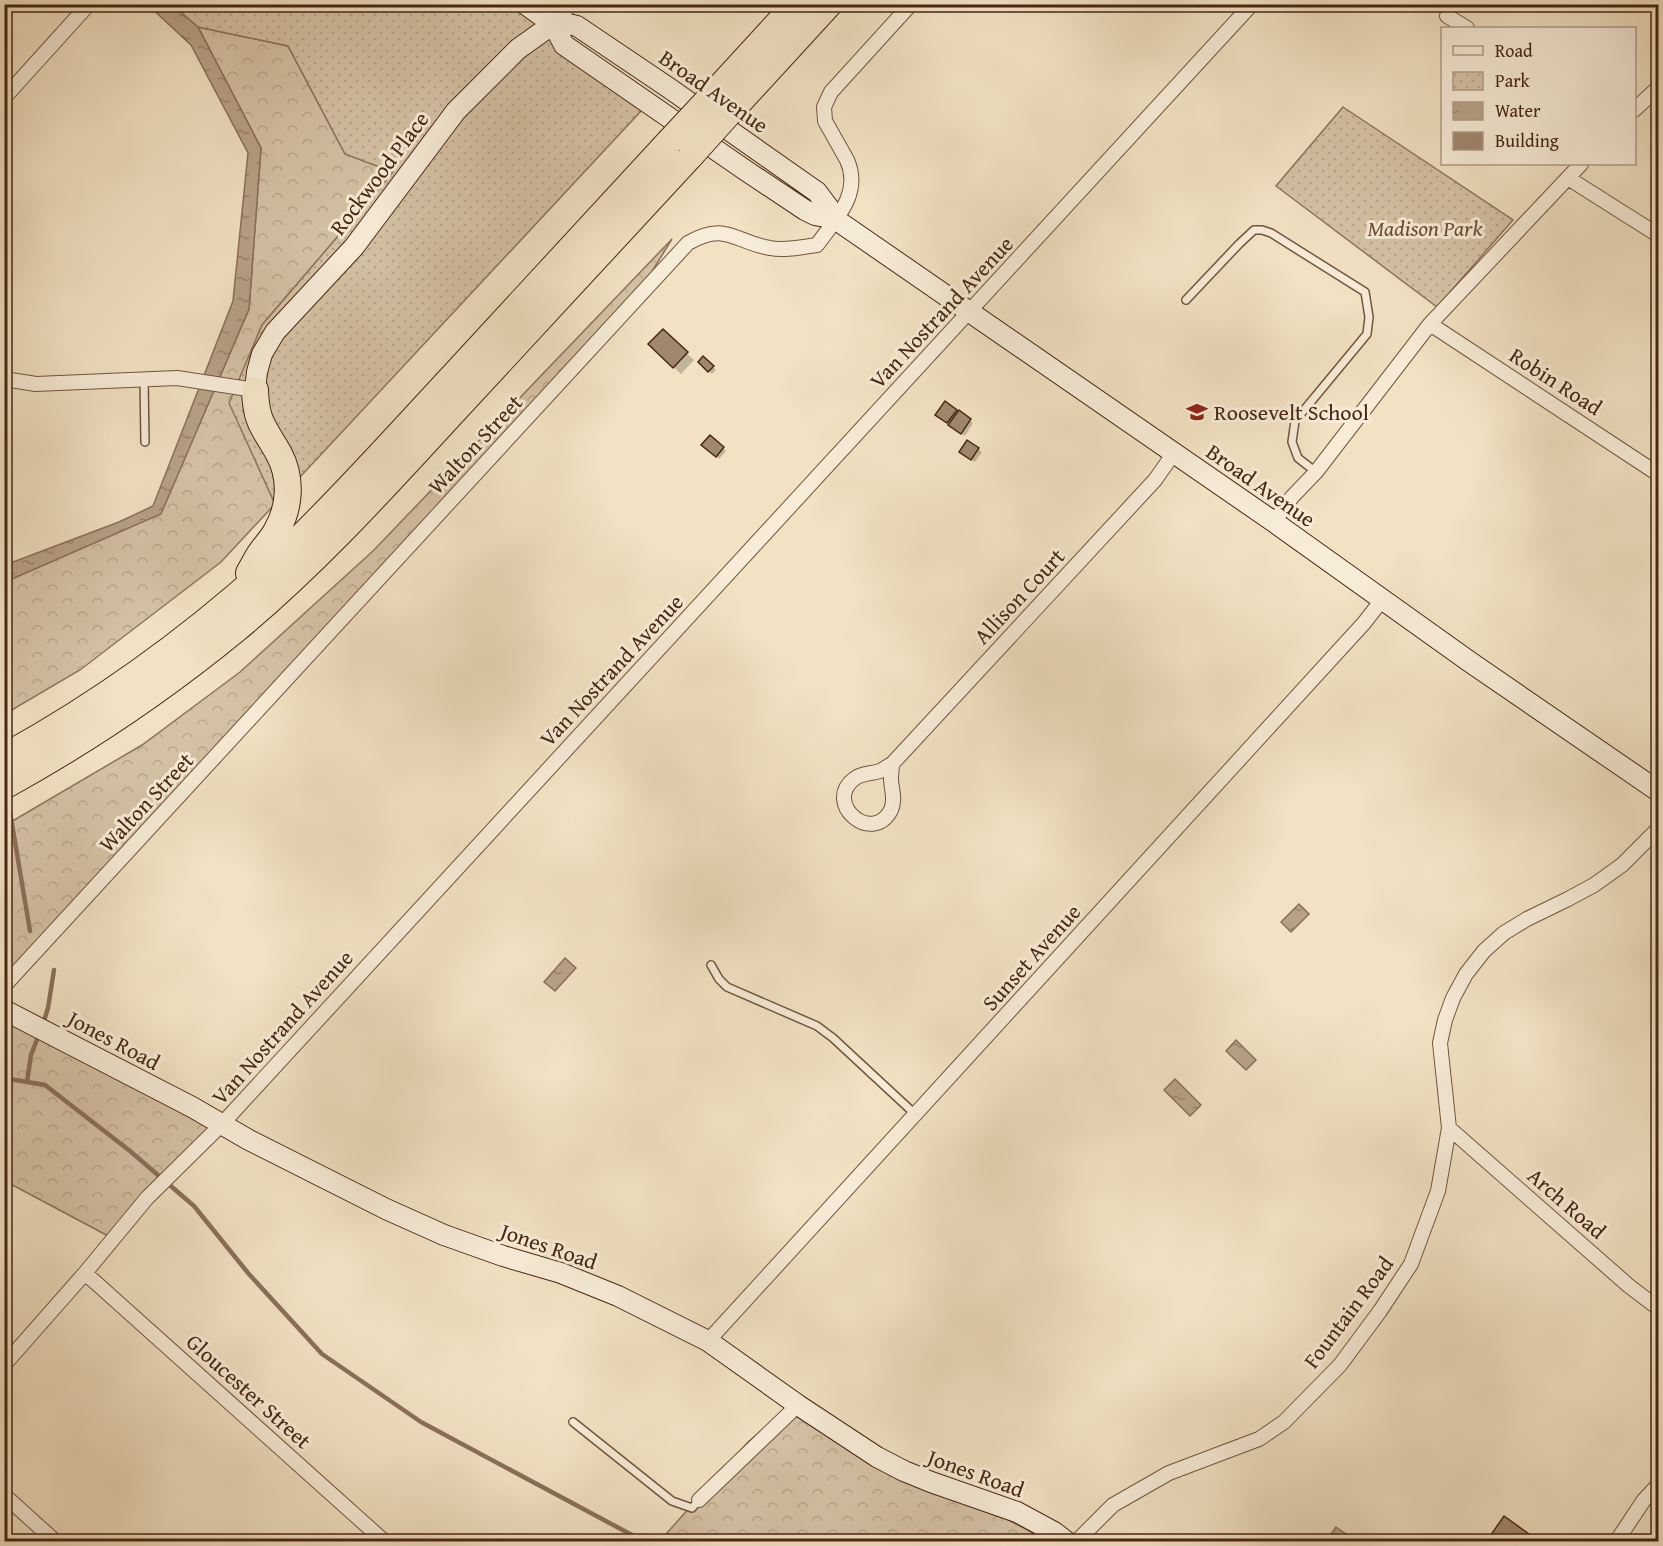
<svg xmlns="http://www.w3.org/2000/svg" width="1663" height="1546" font-family="'Gentium Book Plus',serif">
	<style>
		.forest { fill: url(#forest-crowns); stroke: #8e745c; stroke-width: 1.5 }
		.park { fill: url(#park-dots); stroke: #8e745c; stroke-width: 1.5 }
		.water { fill: url(#water-ripples); stroke: #8b7059; stroke-width: 1.5 }
		.shadow { fill: #0003 }
		.lines { fill: none; stroke-linecap: round; stroke-linejoin: round }
		.stream { stroke: #8b7059; stroke-width: 4.5 }
		.building { fill: #a0886f; stroke: #482613; stroke-width: 1.5 }
		.lane-casing { stroke: #72553f; stroke-width: 10 }
		.street-casing { stroke: #72553f; stroke-width: 16 }
		.secondary-casing { stroke: #482613; stroke-width: 22 }
		.highway-casing { stroke: #482613; stroke-width: 28 }
		.lane { stroke: #f7ecd8; stroke-width: 7 }
		.street { stroke: #f7ecd8; stroke-width: 14 }
		.secondary { stroke: #f7ecd8; stroke-width: 20 }
		.highway { stroke: #f2e2c3; stroke-width: 26 }
		.highway-bridge-casing { stroke: #482613; stroke-width: 28; stroke-linecap: butt }
		.highway-bridge { stroke: #f2e2c3; stroke-width: 26 }
		.labels { text-anchor: middle; stroke-width: 6; stroke-linejoin: round; paint-order: stroke }
		.street-label { font-size: 22px; fill: #482613; stroke: #f7ecd8 }
		.park-label { font-size: 22px; font-style: italic; fill: #6b4d38; stroke: #f7ecd8 }
		.poi-label { font-size: 22px; fill: #482613; stroke: #f7ecd8; text-anchor: start }
	</style>
	<defs>
		<pattern id="forest-crowns" width="20" height="18" patternUnits="userSpaceOnUse" patternTransform="scale(1.5)"><rect width="20" height="18" fill="#d5c2a5"/><path d="M2 6a3 3 0 1 1 6 0M12 15a3 3 0 1 1 6 0" fill="none" stroke="#b8a78d"/></pattern>
		<pattern id="park-dots" width="8" height="8" patternUnits="userSpaceOnUse" patternTransform="scale(1.5)"><rect width="8" height="8" fill="#d5c2a5"/><path d="M2 2h.1M6 6h.1" fill="none" stroke="#b8a78d" stroke-width="1.8" stroke-linecap="round"/></pattern>
		<pattern id="water-ripples" width="26" height="14" patternUnits="userSpaceOnUse" patternTransform="scale(1.5)"><rect width="26" height="14" fill="#b8a287"/><path d="M2 4q2-2 4 0t4 0M15 11q2-2 4 0t4 0" fill="none" stroke="#98846d"/></pattern>
	</defs>
	<rect width="100%" height="100%" fill="#f2e2c3"/>
	<filter id="stains"><feTurbulence type="fractalNoise" baseFrequency=".00333" numOctaves="4"/><feColorMatrix values="0 0 0 0 .2 0 0 0 0 .09 0 0 0 0 .02 0 0 0 .5 -.17"/></filter>
	<radialGradient id="worn" r=".72"><stop offset=".6" stop-color="#630" stop-opacity="0"/><stop offset="1" stop-color="#630" stop-opacity=".3"/></radialGradient>
	<!-- forest -->
	<path class="forest" d="M198,27l90,19 57,108 48,18 -131,153 -32,78 45,101 -54,58 -141,108 -75,44 -1,-132 157,-69 88,-204 12,-161z
		M672,239l-37,60 -630,684 -1,-157 138,-81 98,-73 133,-121z
		M5,1017l218,103 -113,117 -105,-56z
		M792,1405l256,136 -389,1 89,-100z"/>
	<!-- park -->
	<path class="park" d="M172,5h349l133,92 -379,407 -46,-101 33,-78 131,-153 -48,-18 -57,-108 -90,-19z
		M1343,107l170,113 -76,87 -161,-121z"/>
	<!-- water -->
	<path class="water" d="M148,5h24l26,22 63,121 -12,161 -88,205 -156,68v-17l114,-43 34,-16 80,-205 15,-148 -57,-108z
		M1299,904l10,10 -18,18 -10,-10z
		M565,958l11,10 -21,23 -11,-9z
		M1236,1040l20,20 -10,10 -20,-19z
		M1175,1079l26,26 -11,11 -26,-26z
		M1336,1527l20,14h-24l-4,-3z"/>
	<!-- shadow -->
	<path class="shadow" d="M663,331l31,29 -13,14 -31,-30z
		M703,358l13,12 -4,4 -12,-12z
		M956,411l17,12 -8,13 -25,-19z
		M711,437l15,14 -7,8 -15,-14z
		M968,442l14,10 -7,10 -11,-7z"/>
	<g class="lines">
		<!-- stream -->
		<path class="stream" d="M10,812l20,119
			M43,1024l5,-16 6,-38
			M4,1078l41,7 85,66 64,55 54,67 74,81 99,68 224,120
			M27,1082l4,-27 9,-23"/>
	</g>
	<!-- building -->
	<path class="building" d="M663,329l25,23 -15,16 -25,-24z
		M703,356l11,10 -6,6 -10,-10z
		M945,401l12,9 -10,13 -12,-8z
		M959,410l12,9 -10,15 -13,-9z
		M710,435l14,12 -8,10 -15,-12z
		M967,440l12,8 -8,12 -12,-8z
		M1504,1516l36,26h-54z"/>
	<g class="lines">
		<defs>
			<path id="lane" d="M1186,300l53,-56 15,-14h8l9,3 94,59 4,25 -2,17 -72,87 -3,21 6,16 18,14
				M144,379l1,63
				M711,965l8,14 8,8 90,39 16,12 83,77
				M573,1422l99,79 20,7 7,-8"/>
			<path id="street" d="M1447,16l20,12
				M553,24l18,-20
				M4,98l85,-94
				M1634,110l24,-22
				M1568,178l90,57
				M1430,324l228,150
				M4,379l32,5 141,-6 78,12
				M1274,522l18,-25 24,-25 114,-148 151,-160
				M892,764c0,5 -1,10 -1,14 0,11 5,21 0,32 -19,36 -68,-7 -37,-31 7,-6 17,-5 26,-8 4,-2 8,-5 12,-7l263,-284 19,-27
				M4,986l684,-743c38,-22 46,-1 82,5 15,3 32,-1 47,-3 19,-27 45,-51 30,-85l-22,-39 -1,-14 7,-15 80,-88
				M1449,1128l180,158 29,22
				M85,1273l300,269
				M708,1341l656,-718 18,-23
				M4,1365l81,-92 62,-75 75,-74 1030,-1120
				M4,1495l52,47
				M699,1500l99,-95
				M1076,1542l37,-37 56,-32 90,-34 25,-17 56,-57 40,-54 31,-47 27,-73 11,-63 -9,-85 5,-23 8,-22 13,-24 18,-23 20,-18 23,-14 41,-20 26,-14 28,-20 36,-36
				M1616,1542l28,-42 14,-15"/>
			<path id="secondary" d="M525,4l28,20 11,21 181,125 60,40 10,5 20,4 439,303 196,140 188,129
				M553,24h15l9,2 92,62 148,104 12,16 6,11
				M255,390l2,-18 5,-18 13,-22 79,-85 102,-136 62,-62 35,-25
				M4,1010l188,97 57,33 137,69 58,26 59,21 58,17 57,23 90,45 90,64 79,52 27,14 27,11 86,30 37,20 13,10"/>
			<path id="highway" d="M709,99l87,-95
				M728,114l101,-110
				M249,573c3,-5 6,-11 9,-16 6,-10 14,-17 19,-27 13,-23 15,-52 2,-76 -15,-27 -23,-31 -24,-64
				M4,757c102,-56 196,-125 281,-204 59,-57 114,-119 170,-179 71,-78 143,-155 214,-232
				M4,786c82,-45 159,-97 231,-156 80,-66 149,-143 220,-220 79,-85 158,-171 237,-256"/>
		</defs>
		<!-- lane casing -->
		<use href="#lane" class="lane-casing"/>
		<!-- street casing -->
		<use href="#street" class="street-casing"/>
		<!-- secondary casing -->
		<use href="#secondary" class="secondary-casing"/>
		<!-- highway casing -->
		<use href="#highway" class="highway-casing"/>
		<!-- lane -->
		<use href="#lane" class="lane"/>
		<!-- street -->
		<use href="#street" class="street"/>
		<!-- secondary -->
		<use href="#secondary" class="secondary"/>
		<!-- highway -->
		<use href="#highway" class="highway"/>
		<defs>
			<path id="highway-bridge" d="M669,142l40,-43
				M692,154l36,-40"/>
		</defs>
		<!-- highway-bridge casing -->
		<use href="#highway-bridge" class="highway-bridge-casing"/>
		<!-- highway-bridge -->
		<use href="#highway-bridge" class="highway-bridge"/>
	</g>
	<!-- icons -->
	<defs>
		<symbol id="school-bare" viewBox="-9 -9 18 18"><path d="M0-5L7-2L0 1L-7-2ZM-4 1L0 2.5L4 1V4Q0 6-4 4Z" fill="#8f2418" stroke="#f7ecd8" stroke-width="2.5" paint-order="stroke"/></symbol>
	</defs>
	<g fill-rule="evenodd">
		<use href="#school-bare" x="1182" y="397" width="30" height="30"/>
	</g>
	<g class="labels">
		<!-- street labels -->
		<g class="street-label">
			<text transform="translate(714 91) rotate(35)" y="8">Broad Avenue</text>
			<text transform="translate(379 173) rotate(-53)" y="8">Rockwood Place</text>
			<text transform="translate(941 312) rotate(-47)" y="8">Van Nostrand Avenue</text>
			<text transform="translate(1556 381) rotate(33)" y="8">Robin Road</text>
			<text transform="translate(475 444) rotate(-47)" y="8">Walton Street</text>
			<text transform="translate(1261 485) rotate(35)" y="8">Broad Avenue</text>
			<text transform="translate(1019 596) rotate(-47)" y="8">Allison Court</text>
			<text transform="translate(611 670) rotate(-47)" y="8">Van Nostrand Avenue</text>
			<text transform="translate(146 802) rotate(-47)" y="8">Walton Street</text>
			<text transform="translate(1031 957) rotate(-48)" y="8">Sunset Avenue</text>
			<text transform="translate(282 1027) rotate(-48)" y="8">Van Nostrand Avenue</text>
			<text transform="translate(114 1040) rotate(28)" y="8">Jones Road</text>
			<text transform="translate(1567 1203) rotate(41)" y="8">Arch Road</text>
			<text transform="translate(549 1246) rotate(19)" y="8">Jones Road</text>
			<text transform="translate(1348 1312) rotate(-53)" y="8">Fountain Road</text>
			<text transform="translate(249 1391) rotate(42)" y="8">Gloucester Street</text>
			<text transform="translate(976 1473) rotate(20)" y="8">Jones Road</text>
		</g>
		<!-- park labels -->
		<g class="park-label">
			<text x="1425" y="236">Madison Park</text>
		</g>
		<!-- poi labels -->
		<g class="poi-label">
			<text x="1214" y="420">Roosevelt School</text>
		</g>
	</g>
	<!-- margin -->
	<rect width="1663" height="1546" fill="none" stroke="#f2e2c3" stroke-width="24"/>
	<rect x="6" y="6" width="1651" height="1534" fill="none" stroke="#482613" stroke-width="3"/>
	<rect x="12" y="12" width="1639" height="1522" fill="none" stroke="#482613" stroke-width="1.5"/>
	<!-- legend -->
	<rect x="1441" y="27" width="195" height="138" fill="#f7ecd8" stroke="#b19d89" stroke-width="1.5"/>
	<rect x="1453" y="46" width="30" height="9" fill="#f7ecd8" stroke="#b19d89" stroke-width="1.5"/>
	<text x="1495" y="57" font-size="18" fill="#482613">Road</text>
	<rect x="1453" y="72" width="30" height="18" fill="url(#park-dots)" stroke="#b19d89" stroke-width="1.5"/>
	<text x="1495" y="87" font-size="18" fill="#482613">Park</text>
	<rect x="1453" y="102" width="30" height="18" fill="url(#water-ripples)" stroke="#b19d89" stroke-width="1.5"/>
	<text x="1495" y="117" font-size="18" fill="#482613">Water</text>
	<rect x="1453" y="132" width="30" height="18" fill="#a0886f" stroke="#b19d89" stroke-width="1.5"/>
	<text x="1495" y="147" font-size="18" fill="#482613">Building</text>
	<rect width="100%" height="100%" filter="url(#stains)"/>
	<rect width="100%" height="100%" fill="url(#worn)"/>
</svg>
